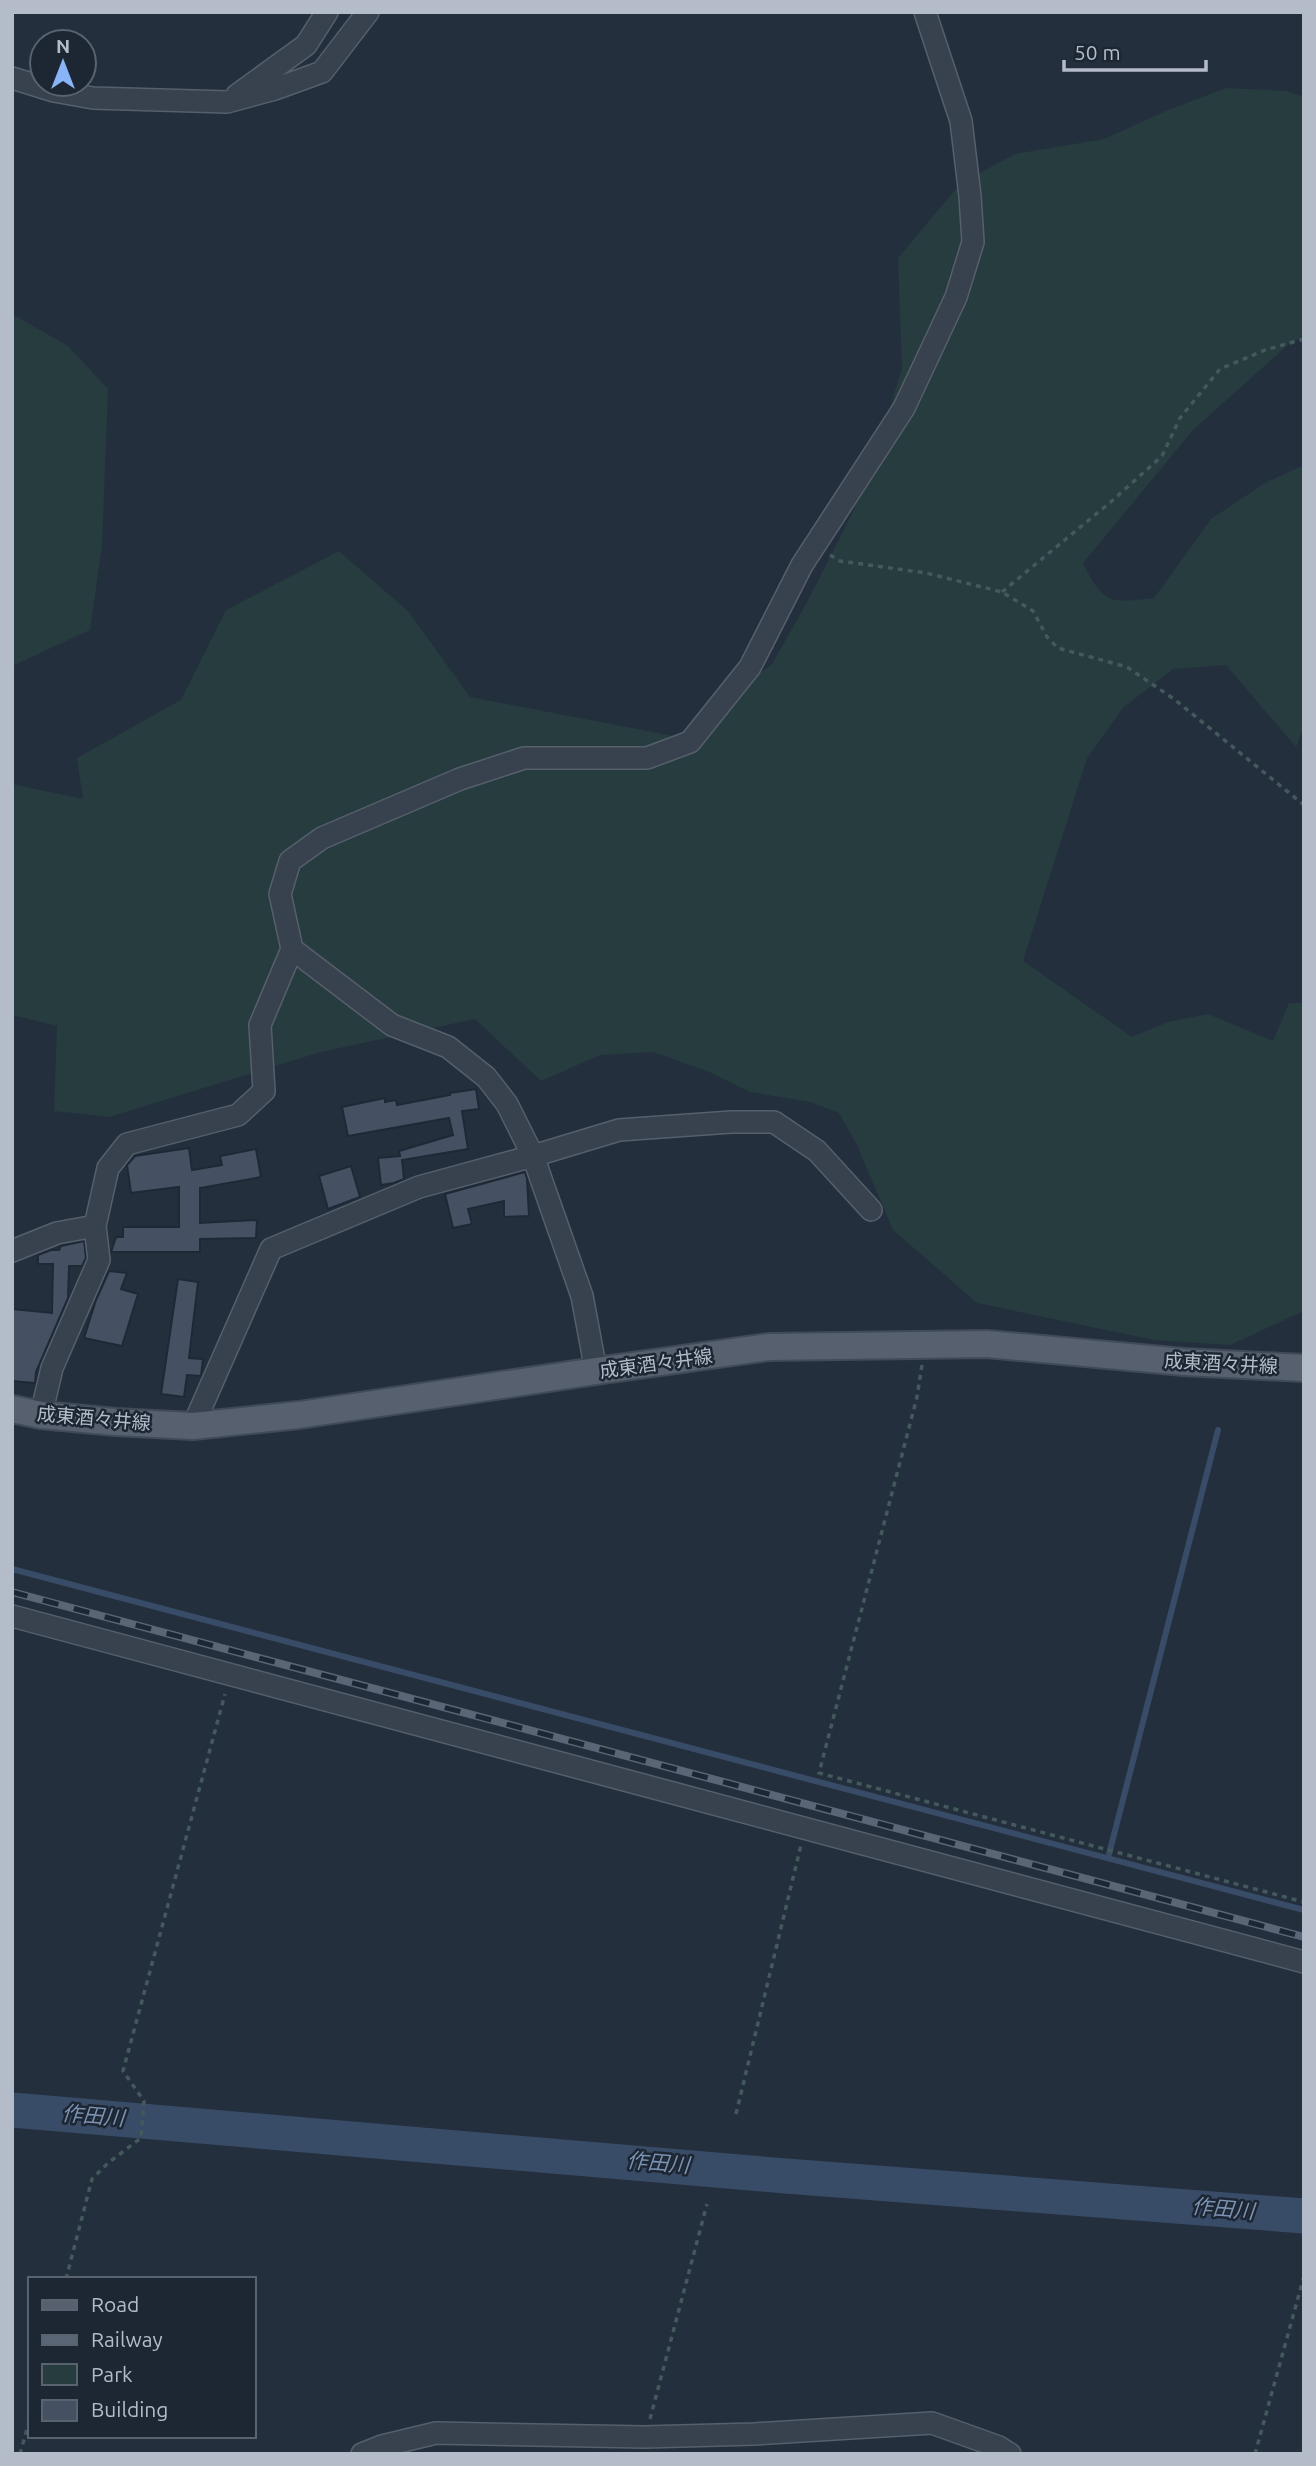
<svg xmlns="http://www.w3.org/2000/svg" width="1316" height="2466" font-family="Ubuntu,'Noto Sans JP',sans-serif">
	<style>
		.green { fill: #263c3f }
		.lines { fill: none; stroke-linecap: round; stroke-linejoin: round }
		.stream { stroke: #394c67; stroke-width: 6 }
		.river { stroke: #394c67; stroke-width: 35 }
		.building { fill: #455162; stroke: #1f2835; stroke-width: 2 }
		.minor-casing { stroke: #565f6c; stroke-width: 24 }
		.major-casing { stroke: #414a57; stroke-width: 30 }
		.path { stroke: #44595c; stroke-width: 3.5; stroke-dasharray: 5 5; stroke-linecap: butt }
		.minor { stroke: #38414e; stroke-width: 21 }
		.major { stroke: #56606e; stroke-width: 26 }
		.rail-casing { stroke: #5a6575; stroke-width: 8 }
		.rail { stroke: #1d2633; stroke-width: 5; stroke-dasharray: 16; stroke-linecap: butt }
		.labels { text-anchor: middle; stroke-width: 5; stroke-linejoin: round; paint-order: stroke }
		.street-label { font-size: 19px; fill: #b4bcc9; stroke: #1d2633 }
		.water-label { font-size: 21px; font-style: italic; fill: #7c92b1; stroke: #1d2633 }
	</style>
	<rect width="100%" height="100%" fill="#242f3e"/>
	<!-- green -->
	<path class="green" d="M1226,88l60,3 18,6v239l-15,8 -96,86 -110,133c21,42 26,40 71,35l57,-79 54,-36 39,-18v261l-8,21 -70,-82 -53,4 -50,39 -36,50 -64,203 109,76 36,-15 40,-8 65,27 16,-38h15v308l-74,34 -76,-5 -177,-37 -84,-73 -36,-85 -18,-32 -29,-11 -60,-10 -43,-21 -54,-19 -53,3 -59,26 -66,-62 -154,33 -212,65 -55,-6 3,-85 -45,-11v-231l71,15 -6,-41 104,-58 45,-90 113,-59 70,61 61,85 209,40 93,-73 35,-62 46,-90 22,-55 27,-89 -4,-110 63,-75 54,-29 89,-15 64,-29z
		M12,314l56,32 40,43 -6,157 -12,84 -78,36z"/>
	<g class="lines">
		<!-- stream -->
		<path class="stream" d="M12,1569l1292,341
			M1108,1858l110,-428"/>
		<!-- river -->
		<path class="river" d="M12,2110l774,66 518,40"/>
	</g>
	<!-- building -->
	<path class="building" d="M476,1089l3,20 -17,2 6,38 -66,11 2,19 -10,4 -13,2 -3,-27 22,-2 -1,-5 54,-16 -4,-17 -101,18 -6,-29 43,-9v4l11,-2 1,5 53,-10v-2z
		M189,1148l3,22 30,-5 -2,-9 36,-7 5,28 -61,11v35l57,-3 -1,18 -56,1v13h-89l5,-15h7v-10h56v-40l-48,6 -4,-28 8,-9z
		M351,1166l9,31 -32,12 -9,-33z
		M525,1172l2,7 2,37 -25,1v-16l-36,8 4,15 -19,4 -8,-34z
		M84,1241l2,17 -4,8h-13l-1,32 -32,74 -1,11 -23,-2v-72l40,4 1,-49h-15v-9l13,-5h8l2,-4z
		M109,1271l18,2 -6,16 17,5 -16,52 -38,-8 12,-38z
		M178,1279l20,3 -9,76 14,1 -2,17 -14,-1 -3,22 -23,-3z"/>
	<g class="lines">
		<defs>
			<path id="minor" d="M12,78l42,13 39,7 134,4 48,-13 47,-17 46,-60
				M237,95l69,-50 21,-33
				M12,1251l45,-18 38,-7
				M596,1371l-14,-75 -49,-140 -26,-52 -21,-27 -38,-30 -56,-22 -100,-76 -12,-55 10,-33 32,-23 138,-59 64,-21h123l43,-16 60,-75 52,-102 102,-157 52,-111 17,-55 -3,-46 -9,-75 -36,-109
				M41,1415l11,-47 47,-108 -4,-34 13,-58 19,-24 111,-29 26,-24 -4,-66 32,-76
				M193,1426l78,-177 148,-62 114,-31 86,-26 112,-8h43l43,29 54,59
				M12,1616l1292,346
				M362,2454l20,-8 54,-13 209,4 109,-3 178,-11 67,24 11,7"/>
			<path id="major" d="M12,1409l29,6 74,7 78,4 106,-11 297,-44 173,-24 218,-3 197,18 120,6"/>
		</defs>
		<!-- minor casing -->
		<use href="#minor" class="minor-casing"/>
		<!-- major casing -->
		<use href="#major" class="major-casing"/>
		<!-- path -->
		<path class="path" d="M830,555l10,6 86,12 76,19 31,19 14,26 11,11 69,19 47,32 130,106
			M1002,592l111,-92 49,-44 18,-38 40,-49 45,-19 39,-11
			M922,1365l-5,32 -98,376 485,129
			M736,2114l65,-269
			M66,2279l26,-100 16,-16 33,-25 3,-37 -21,-30 102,-377
			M650,2419l57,-215
			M20,2454l10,-36
			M1255,2454l49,-178"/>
		<!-- minor -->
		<use href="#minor" class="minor"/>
		<!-- major -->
		<use href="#major" class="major"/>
		<defs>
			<path id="rail" d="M12,1592l1292,345"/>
		</defs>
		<!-- rail casing -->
		<use href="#rail" class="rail-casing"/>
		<!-- rail -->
		<use href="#rail" class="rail"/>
	</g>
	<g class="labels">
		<!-- street labels -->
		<g class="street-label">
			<text transform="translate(656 1363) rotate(-8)" y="7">成東酒々井線</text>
			<text transform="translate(1221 1363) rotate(3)" y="7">成東酒々井線</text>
			<text transform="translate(94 1418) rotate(5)" y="7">成東酒々井線</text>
		</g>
		<!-- water labels -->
		<g class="water-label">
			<text transform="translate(93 2116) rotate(5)" y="7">作田川</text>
			<text transform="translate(658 2163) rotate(5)" y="7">作田川</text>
			<text transform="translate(1223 2209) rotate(5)" y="7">作田川</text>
		</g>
	</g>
	<!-- border -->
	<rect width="1316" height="2466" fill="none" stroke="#b4bcc9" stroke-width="28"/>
	<!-- legend -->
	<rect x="28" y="2277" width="228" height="161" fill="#1d2633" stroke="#59626f" stroke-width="2"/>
	<rect x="42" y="2300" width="35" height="10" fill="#56606e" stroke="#59626f" stroke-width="2"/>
	<text x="91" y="2312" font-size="21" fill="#b4bcc9">Road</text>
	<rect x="42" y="2335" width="35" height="10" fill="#5a6575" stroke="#59626f" stroke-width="2"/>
	<text x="91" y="2347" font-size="21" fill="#b4bcc9">Railway</text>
	<rect x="42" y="2364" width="35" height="21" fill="#263c3f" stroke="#59626f" stroke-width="2"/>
	<text x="91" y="2382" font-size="21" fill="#b4bcc9">Park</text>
	<rect x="42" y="2400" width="35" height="21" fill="#455162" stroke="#59626f" stroke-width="2"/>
	<text x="91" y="2417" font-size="21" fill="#b4bcc9">Building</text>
	<!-- north arrow -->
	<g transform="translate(63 63)"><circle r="33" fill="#1d2633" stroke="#59626f" stroke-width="2"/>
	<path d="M0-5L12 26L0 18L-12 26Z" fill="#8ab4f8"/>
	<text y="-10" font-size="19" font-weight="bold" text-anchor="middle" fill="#b4bcc9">N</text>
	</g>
	<!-- scale -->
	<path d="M1064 60v10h142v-10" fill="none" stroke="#b4bcc9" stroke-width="3.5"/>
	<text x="1074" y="60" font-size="21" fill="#b4bcc9" stroke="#1d2633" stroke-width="5" paint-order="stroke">50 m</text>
</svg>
